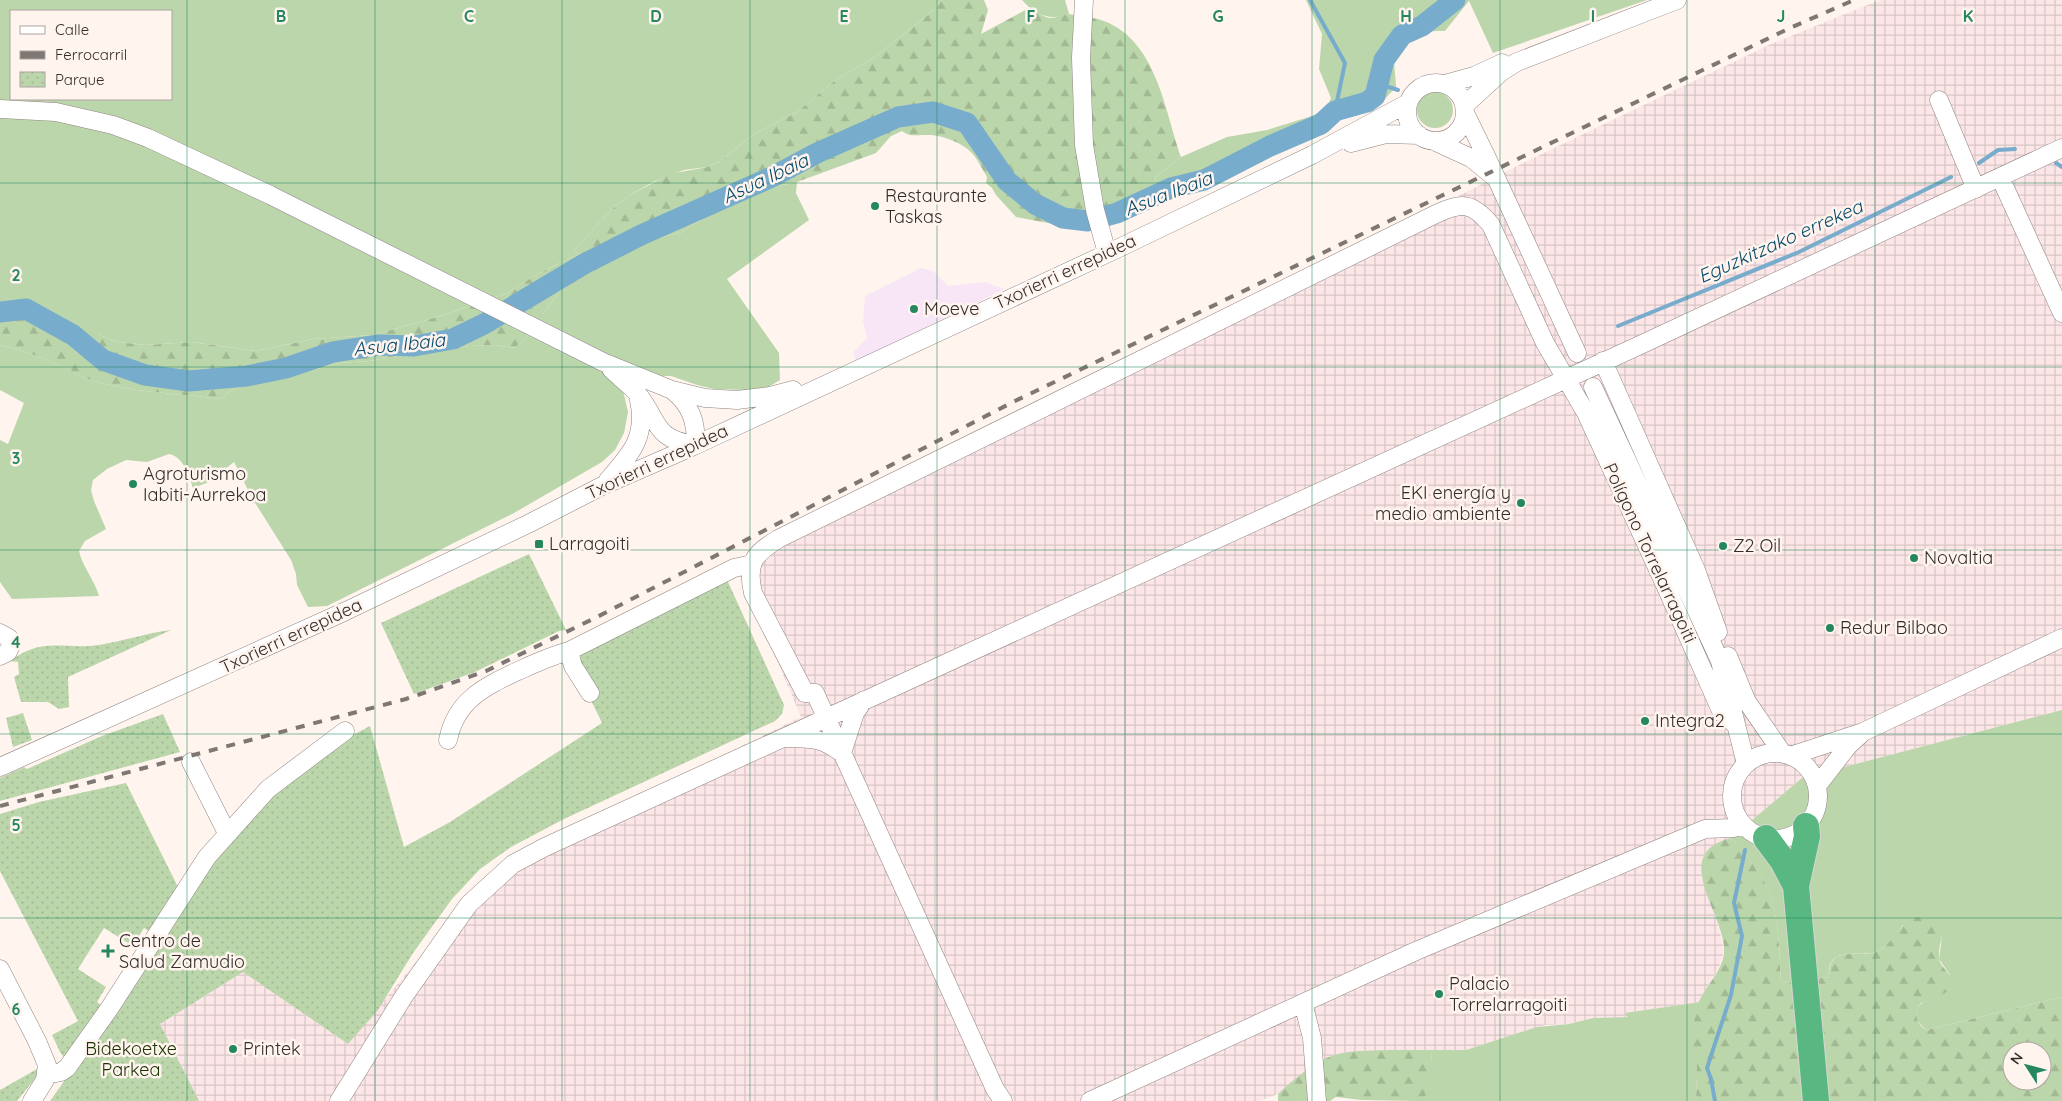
<svg xmlns="http://www.w3.org/2000/svg" width="2062" height="1101" font-family="Quicksand,sans-serif">
	<style>
		.commercial { fill: #f8e6f7 }
		.industrial { fill: url(#industrial-grid) }
		.grass { fill: #bcd6ab; fill-rule: evenodd }
		.forest { fill: url(#forest-firs); fill-rule: evenodd }
		.park { fill: url(#park-dots) }
		.lines { fill: none; stroke-linecap: round; stroke-linejoin: round }
		.stream { stroke: #78accd; stroke-width: 4 }
		.river { stroke: #78accd; stroke-width: 21 }
		.minor-casing { stroke: #8f8480; stroke-width: 19 }
		.highway-casing { stroke: #d6d5d5; stroke-width: 28 }
		.minor { stroke: #fff; stroke-width: 18 }
		.highway { stroke: #59b881; stroke-width: 26 }
		.rail { stroke: #7e7773; stroke-width: 4; stroke-dasharray: 9 9; stroke-linecap: butt }
		.grid { fill: none; stroke: #248760; stroke-width: 1; stroke-opacity: 0.55 }
		.poi-dot { fill: #248760; stroke: #fff4ee; stroke-width: 2 }
		.labels { text-anchor: middle; stroke-width: 5; stroke-linejoin: round; paint-order: stroke }
		.poi-label { font-size: 18px; fill: #322d2b; stroke: #fff4ee; text-anchor: start }
		.street-label { font-size: 18px; fill: #322d2b; stroke: #fff4ee }
		.park-label { font-size: 18px; fill: #183200; stroke: #fff4ee }
		.water-label { font-size: 19px; font-style: italic; fill: #074b6c; stroke: #fff4ee }
		.grid-label { font-size: 16px; text-anchor: middle; font-weight: bold; fill: #248760; stroke: #fff4ee; stroke-width: 5; stroke-linejoin: round; paint-order: stroke }
	</style>
	<defs>
		<pattern id="industrial-grid" width="8" height="8" patternUnits="userSpaceOnUse" patternTransform="scale(1.25)"><rect width="8" height="8" fill="#fce6e7"/><path d="M0 4h8M4 0v8" fill="none" stroke="#d8c6c6"/></pattern>
		<pattern id="forest-firs" width="22" height="20" patternUnits="userSpaceOnUse" patternTransform="scale(1.25)"><rect width="22" height="20" fill="#bcd6ab"/><path d="M5 1l3.5 6h-7zM16 11l3.5 6h-7z" fill="#a2b893"/></pattern>
		<pattern id="park-dots" width="8" height="8" patternUnits="userSpaceOnUse" patternTransform="scale(1.25)"><rect width="8" height="8" fill="#bcd6ab"/><path d="M2 2h.1M6 6h.1" fill="none" stroke="#a2b893" stroke-width="1.8" stroke-linecap="round"/></pattern>
	</defs>
	<rect width="100%" height="100%" fill="#fff4ee"/>
	<!-- commercial -->
	<path class="commercial" d="M921,268l12,3 15,15 37,-4 19,7 -148,73 -2,-10 13,-14 -4,-17 2,-25z"/>
	<!-- industrial -->
	<path class="industrial" d="M1880,0h182v710l-260,68 -71,60 -18,8 -9,9 -3,18 19,59 4,19 -4,14 -20,37 -75,11 4,4 -36,1 -24,6 -24,1 -79,25h-80l-52,5 -22,12 -34,27 -19,7h-1061l-38,-77 83,-52 105,72 116,-140 108,-76 229,-111 -64,-151 784,-402 250,-120z"/>
	<!-- grass -->
	<path class="grass" d="M0,0h942l-13,14 -54,43 -41,24 -37,31 -43,22 -35,28 -12,5 -23,3 -31,12 -23,13 -17,13 -39,42 5,4 -40,19 -32,20 -63,22 -71,20 -60,4 -57,12 -65,-9 -45,3 -28,-3 -19,-7h-12l-17,-5 -64,-32h-6zM11,11h160v88h-160z
		M1022,0h43l4,14c-19,7 -34,1 -47,-14z
		M1306,0h341l-154,53 -24,-52 -24,30c-19,0 -45,0 -50,24 -2,10 1,22 1,32l-12,13 -26,7 -64,36 -45,19 -51,26 -48,16 6,-27 25,-20 46,-20 40,-7 45,-14 15,-8 4,-10 -12,-29 3,-35z
		M1417 110a18 18 0 1 1 36 0a18 18 0 1 1-36 0Z
		M797,182l-1,11 13,27 -82,59 52,74 1,27 -15,9 -19,1 -32,-1 -17,-4 -26,-9h-10l-39,10 6,26 -4,21 -9,17 -13,12 -88,51 -187,93 -19,1 -11,-22 -1,-11 -5,-14 -39,-62 -18,-36 -25,20 -16,6c-4,-12 -9,-31 -24,-34l-22,8 -21,-2 -19,9 -14,11 -2,10 3,11 12,28 -21,12 -6,10c3,15 15,28 20,45l-87,3 -12,-17v-142l8,4 16,-41 -24,-13v-45c20,5 39,11 58,20 9,3 18,9 27,13 44,15 91,15 136,21l9,-8 15,-6 46,-9 48,-13 30,-2 80,-14 45,-2 21,3 10,-9 34,-47 25,-17 64,-34 34,-9 39,-25 30,-15z
		M2062,710v287l-136,33 -8,-8 -2,-6 2,-9 32,-32 -11,-16c1,-11 5,-21 0,-32l-36,-2c-7,9 -14,21 -25,26 -18,8 -51,-8 -49,26l-48,6c-3,-65 -2,-96 -50,-145l71,-60z
		M1700,1002l-4,99h-278c18,-12 14,-32 13,-51h35l71,-23 32,-3 24,-6 35,-1 -3,-4z"/>
	<!-- forest -->
	<path class="forest" d="M942,0h42l4,10 -7,24 48,-26c7,3 14,9 21,10 7,0 12,-4 19,-4 5,1 24,4 29,5 58,17 66,89 83,138l-25,20 -6,27 -21,2 -17,13 -17,7 -26,1 -53,-10 -20,-22 -4,-7 -6,-5 1,-6c-5,-8 -9,-17 -15,-24 -10,-11 -33,-19 -47,-18 -10,0 -15,2 -23,-4l-11,5 -15,17 -79,29 -46,10 -30,15 -39,25 -34,9 -19,9 -70,42 -34,47 -10,9 -21,-3 -45,2 -80,14 -30,2 -48,13 -46,9 -15,6 -9,8c-45,-6 -92,-6 -136,-21 -9,-4 -18,-9 -27,-13 -19,-9 -38,-15 -58,-20v-47h6l64,32 17,5h12l19,7 28,3 45,-3 65,9 57,-12 60,-4 71,-20 63,-22 32,-20 40,-19 -5,-4 39,-42 17,-13 40,-21 37,-7 12,-5 35,-28 43,-22 37,-31 41,-24 54,-43z
		M1731,838c48,48 47,80 50,145l48,-6c-1,-35 31,-17 49,-26 18,-8 26,-43 51,-32 22,9 8,24 10,40 2,8 11,14 14,22 -3,17 -22,14 -33,23 -6,10 -4,20 6,26l136,-33v104h-366l1,-35 -8,-6c3,-15 4,-43 9,-56 7,-18 24,-32 26,-51 3,-37 -57,-99 7,-115zM2012,1051h30v30h-30z
		M1385,1050h46c1,17 6,42 -13,51l-57,-1 -25,-3 -6,4h-52v-7c16,-15 36,-32 56,-39 16,-5 35,-4 51,-5z"/>
	<!-- park -->
	<path class="park" d="M529,554l37,76 -7,1 -84,41 -61,22 -33,-71z
		M723,577l5,5 56,123 -2,9 -7,7 -211,98 -53,28 -31,22 -28,30 -39,54 -35,57 -30,34 -105,-72 -83,52 39,77h-149l50,-70 120,-184 23,-26 86,-73 41,-22 34,121 46,-25 152,-99 -29,-60 3,-11z
		M171,630l-103,47 1,30 -10,2 -11,-7h-27l-7,-25 5,-3 -1,-12 -8,-1c34,-25 52,-11 89,-16 24,-4 48,-12 72,-15z
		M23,713l9,27 -19,7 -7,-29z
		M163,714l17,38 -180,49v-23l24,-11 3,2 75,-33z
		M126,783l54,108 -27,43 -9,-6 -11,18 -29,-18 -26,41 28,18 -9,15 8,6 -36,56 -9,-12 -8,-17 26,-14 -78,-150v-57l39,-12z
		M37,1069l4,2 -24,30h-17v-11z"/>
	<g class="lines">
		<!-- stream -->
		<path class="stream" d="M1310,0l35,63 -10,48
			M1379,84l19,6
			M1979,163l19,-13 17,-1
			M2056,163l6,4
			M1618,326l181,-74 152,-75
			M1715,1101l-4,-22 -4,-11 24,-73 11,-59 -8,-33 11,-53"/>
		<!-- river -->
		<path class="river" d="M0,312l26,-3 47,26 30,25 42,15 44,6 58,-5 39,-8 47,-16 46,-7 35,1 39,-7 31,-15 100,-60 57,-29 131,-58 45,-24 81,-36 35,-5 34,11 40,58 28,23 28,14 25,3 29,-8 54,-25 33,-8 66,-34 51,-22 14,-13 32,-9 8,-6 9,-36 18,-25 20,-9 33,-26"/>
		<defs>
			<path id="minor" d="M1084,0l-3,58 3,87 11,65 12,43
				M1407 112a29 29 0 1 1 58 0a29 29 0 1 1-58 0Z
				M1445,84l29,-8 28,-13
				M1939,100l37,89
				M1464,106l37,-34 16,-10 160,-62
				M0,109l56,3 57,13 35,13 122,57 333,167 69,28 33,8 32,2 33,-4 23,-6
				M1465,113l22,45 90,195
				M1434,141l37,17 22,18
				M1351,143l35,-9 33,1
				M2000,177l62,136
				M1603,361l93,209 22,62
				M611,369c8,8 18,15 26,24 23,28 15,46 59,52
				M1593,387l127,274 26,103
				M672,390c19,15 24,31 24,55
				M608,480c23,-26 39,-43 31,-80
				M0,633l9,5 2,7 -3,7 -8,4
				M569,651l4,15 17,27
				M1728,656l19,46
				M1741,693l42,61
				M787,738c26,1 33,-1 55,15l13,-40 9,-13
				M448,740c8,-40 36,-53 70,-69 17,-8 33,-15 51,-20l165,-83 18,-4
				M1732 796a43 43 0 1 1 86 0a43 43 0 1 1-86 0Z
				M1790,756l73,-24 199,-94
				M191,762l36,71
				M0,767l346,-156 184,-88 72,-37 94,-41 425,-198 191,-92 96,-52
				M1817,786l31,-40 13,-12
				M0,969l37,72 10,24 -2,15 -13,21
				M1303,1003l9,35 5,63
				M46,1075l15,-3 6,-4 42,-59 98,-152 61,-68 77,-58
				M339,1101l65,-105 65,-92 44,-40 32,-17 1093,-501 424,-198
				M1003,1101l-8,-12 -180,-396h-10l-52,-100c-7,-30 1,-39 25,-54l658,-325c26,-12 36,-12 55,11l54,118 41,70 80,174 56,126 14,12
				M1090,1101l326,-150 289,-122 29,-1 9,-3"/>
			<path id="highway" d="M1806,826l1,10 -11,50 20,215
				M1766,838l17,23 13,25"/>
		</defs>
		<!-- minor casing -->
		<use href="#minor" class="minor-casing"/>
		<!-- highway casing -->
		<use href="#highway" class="highway-casing"/>
		<!-- minor -->
		<use href="#minor" class="minor"/>
		<!-- highway -->
		<use href="#highway" class="highway"/>
		<!-- rail -->
		<path class="rail" d="M0,806l406,-107 80,-28 111,-54 416,-215 777,-374 64,-28"/>
	</g>
	<!-- grid -->
	<path class="grid" d="M187,0v1101M375,0v1101M562,0v1101M750,0v1101M937,0v1101M1125,0v1101M1312,0v1101M1500,0v1101M1687,0v1101M1875,0v1101M0,183h2062M0,367h2062M0,550h2062M0,734h2062M0,918h2062"/>
	<!-- markers -->
	<g class="poi-dot">
		<circle cx="875" cy="206" r="5"/>
		<circle cx="914" cy="309" r="5"/>
		<circle cx="133" cy="484" r="5"/>
		<circle cx="1521" cy="503" r="5"/>
		<rect x="534" y="539" width="10" height="10" rx="2.5"/>
		<circle cx="1723" cy="546" r="5"/>
		<circle cx="1914" cy="558" r="5"/>
		<circle cx="1830" cy="628" r="5"/>
		<circle cx="1645" cy="721" r="5"/>
		<path d="M105.5 943.5h5v5h5v5h-5v5h-5v-5h-5v-5h5z"/>
		<circle cx="1439" cy="994" r="5"/>
		<circle cx="233" cy="1049" r="5"/>
	</g>
	<g class="labels">
		<!-- poi labels -->
		<g class="poi-label">
			<text x="885" y="202">Restaurante<tspan x="885" dy="21">Taskas</tspan></text>
			<text x="924" y="315">Moeve</text>
			<text x="143" y="480">Agroturismo<tspan x="143" dy="21">Iabiti-Aurrekoa</tspan></text>
			<text x="1511" y="499" text-anchor="end">EKI energía y<tspan x="1511" dy="21">medio ambiente</tspan></text>
			<text x="549" y="550">Larragoiti</text>
			<text x="1733" y="552">Z2 Oil</text>
			<text x="1924" y="564">Novaltia</text>
			<text x="1840" y="634">Redur Bilbao</text>
			<text x="1655" y="727">Integra2</text>
			<text x="119" y="947">Centro de<tspan x="119" dy="21">Salud Zamudio</tspan></text>
			<text x="1449" y="990">Palacio<tspan x="1449" dy="21">Torrelarragoiti</tspan></text>
			<text x="243" y="1055">Printek</text>
		</g>
		<!-- street labels -->
		<g class="street-label">
			<text transform="translate(1065 272) rotate(-25)" y="6">Txorierri errepidea</text>
			<text transform="translate(657 462) rotate(-25)" y="6">Txorierri errepidea</text>
			<text transform="translate(1650 553) rotate(65)" y="6">Polígono Torrelarragoiti</text>
			<text transform="translate(291 636) rotate(-25)" y="6">Txorierri errepidea</text>
		</g>
		<!-- park labels -->
		<g class="park-label">
			<text x="131" y="1055">Bidekoetxe<tspan x="131" dy="21">Parkea</tspan></text>
		</g>
		<!-- water labels -->
		<g class="water-label">
			<text transform="translate(765 178) rotate(-25)" y="7">Asua Ibaia</text>
			<text transform="translate(1168 193) rotate(-21)" y="7">Asua Ibaia</text>
			<text transform="translate(1780 241) rotate(-24)" y="7">Eguzkitzako errekea</text>
			<text transform="translate(399 344) rotate(-6)" y="7">Asua Ibaia</text>
		</g>
	</g>
	<g class="grid-label">
		<text x="281" y="22">B</text>
		<text x="469" y="22">C</text>
		<text x="656" y="22">D</text>
		<text x="844" y="22">E</text>
		<text x="1031" y="22">F</text>
		<text x="1218" y="22">G</text>
		<text x="1406" y="22">H</text>
		<text x="1593" y="22">I</text>
		<text x="1781" y="22">J</text>
		<text x="1968" y="22">K</text>
		<text x="16" y="281">2</text>
		<text x="16" y="464">3</text>
		<text x="16" y="648">4</text>
		<text x="16" y="831">5</text>
		<text x="16" y="1015">6</text>
	</g>
	<!-- legend -->
	<rect x="10" y="10" width="162" height="90" fill="#fff4ee" stroke="#ada4a0"/>
	<rect x="20" y="26" width="25" height="8" fill="#ffffff" stroke="#ada4a0"/>
	<text x="55" y="35" font-size="15" fill="#322d2b">Calle</text>
	<rect x="20" y="51" width="25" height="8" fill="#7e7773" stroke="#ada4a0"/>
	<text x="55" y="60" font-size="15" fill="#322d2b">Ferrocarril</text>
	<rect x="20" y="72" width="25" height="15" fill="url(#park-dots)" stroke="#ada4a0"/>
	<text x="55" y="85" font-size="15" fill="#322d2b">Parque</text>
	<!-- north arrow -->
	<g transform="translate(2027 1066) rotate(306)"><circle r="24" fill="#fff4ee" stroke="#ada4a0"/>
	<path d="M0-4L9 19L0 12L-9 19Z" fill="#248760"/>
	<text y="-8" font-size="14" font-weight="bold" text-anchor="middle" fill="#322d2b">N</text>
	</g>
</svg>
